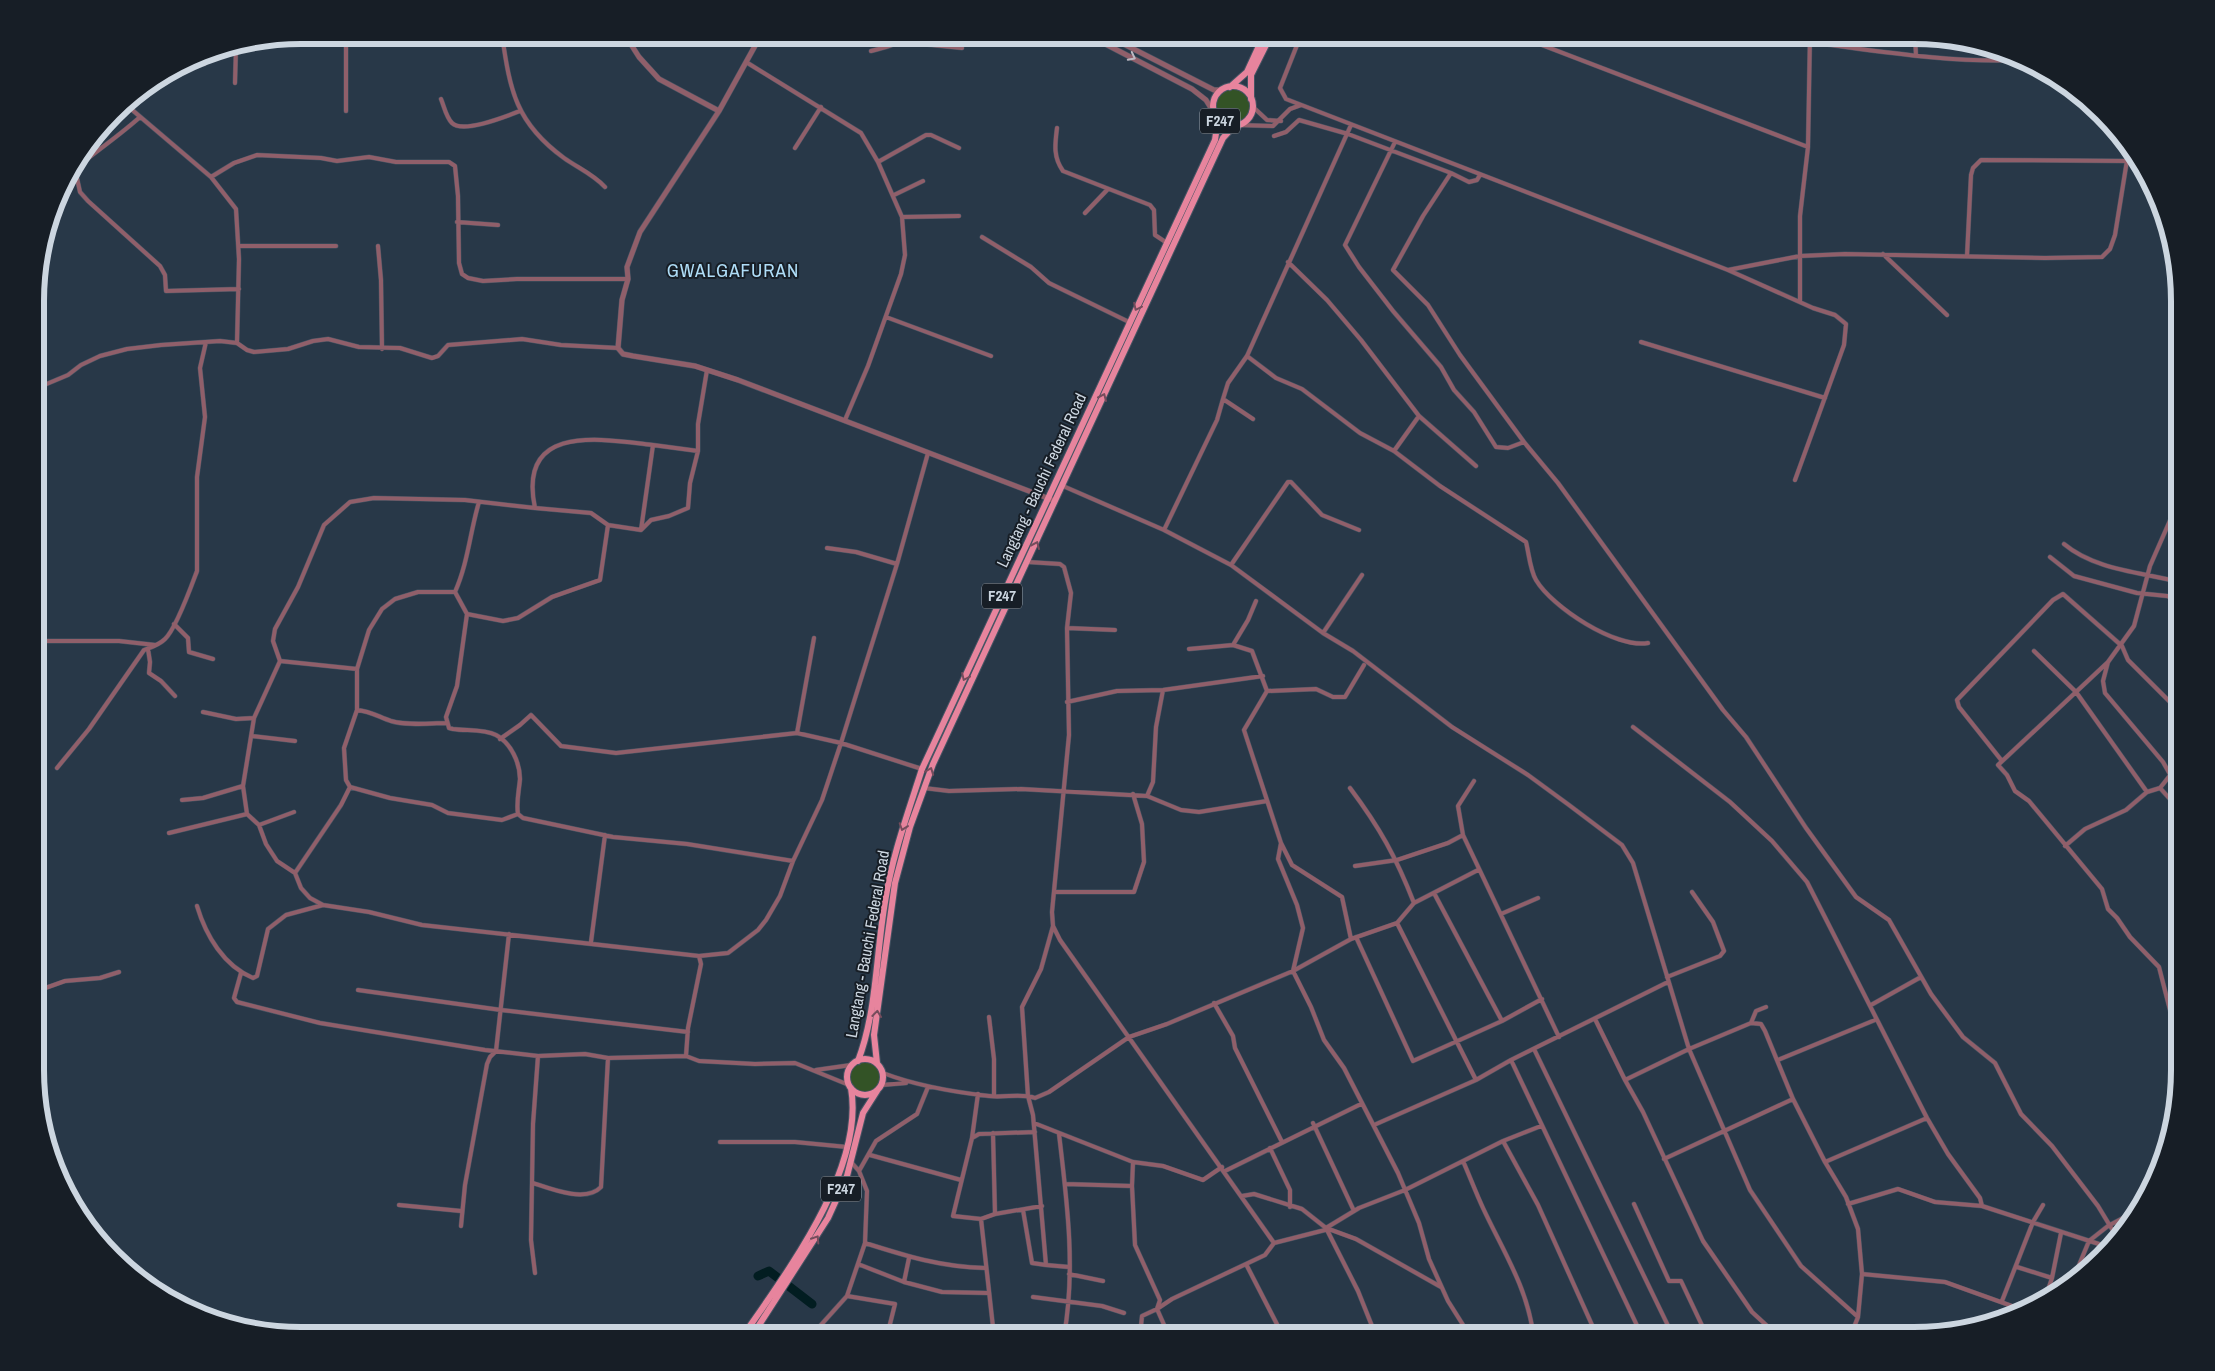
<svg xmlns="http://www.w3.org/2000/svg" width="2215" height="1371" font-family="'Archivo Narrow',sans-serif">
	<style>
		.green { fill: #335326 }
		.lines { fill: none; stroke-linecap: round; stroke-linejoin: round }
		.river { stroke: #021d21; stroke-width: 9 }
		.minor-casing { stroke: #465463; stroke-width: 5 }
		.tertiary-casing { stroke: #465463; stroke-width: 6 }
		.primary-casing { stroke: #465463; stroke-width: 8 }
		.minor { stroke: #905f6a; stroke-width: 4 }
		.tertiary { stroke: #905f6a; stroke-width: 5 }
		.primary { stroke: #e7849d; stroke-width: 6 }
		.oneway { stroke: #bdb8c2 }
		.oneway2 { stroke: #754c5c }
		.labels { text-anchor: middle; stroke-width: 4; stroke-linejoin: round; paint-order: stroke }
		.shield { fill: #171e26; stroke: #969fa8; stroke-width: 1 }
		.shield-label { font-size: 15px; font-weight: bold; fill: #ccd6e0 }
		.street-label { font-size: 16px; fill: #ccd6e0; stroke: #171e26 }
		.quarter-label { font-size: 19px; letter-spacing: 1px; fill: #afddf7; stroke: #171e26 }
		.rim { fill: none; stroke: #ccd6e0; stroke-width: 6 }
	</style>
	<rect width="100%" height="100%" fill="#283848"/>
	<!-- green -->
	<path class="green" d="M1214 106a18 18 0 1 1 36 0a18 18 0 1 1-36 0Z
		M849 1077a16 16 0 1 1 32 0a16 16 0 1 1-32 0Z"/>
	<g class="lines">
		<!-- river -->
		<path class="river" d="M758,1276l11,-5 43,33"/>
		<defs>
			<path id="minor" d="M346,35v76
				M502,35c8,56 14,88 62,123 14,10 29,16 41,29
				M1301,35l-21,53 6,11 442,171 85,38 22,7 11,9 -2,21 -49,135
				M1516,35l292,112
				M1915,35l1,21
				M903,39l19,5 40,4
				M1809,42c70,9 140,21 210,18
				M871,51c11,-3 28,-6 35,-16
				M746,62l115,71 17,29 24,55 3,38 -4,19 -33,92 -23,54
				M204,64v-10
				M235,83l1,-35
				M441,99c3,7 5,18 11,24 11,11 55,-7 68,-12
				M124,103l87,74 25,32 3,50 -2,84
				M1252,106l15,14 14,1
				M1238,125l35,1 17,-17 11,-4
				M1057,128c-2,16 -4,29 6,43l87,34 4,5 1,25 12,8
				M1274,136l12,-4 13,-12 49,14 103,39
				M1395,142l-50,103 14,22 34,44 48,56 13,23 20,22 22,35 12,1 16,-6
				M795,148l26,-41
				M878,162l48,-27h5l28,13
				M75,169l5,23 8,9 72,65 5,9 1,16 73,-2
				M75,169c21,-18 44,-33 65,-52
				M1480,175l-3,5 -8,2 -18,-9 -28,43 -30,54 35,35 32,50 64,87 34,41 165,227 23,27 60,91 50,69 33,23 42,74 32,43 32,26 26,51 31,32 46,60 20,33
				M211,177l23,-14 23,-8 64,3 16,3 32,-4 27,5h53l6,4 3,30 1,67 3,11 6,4 15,3 34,-2h111
				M894,195l29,-14
				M1085,213l23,-24
				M902,217l57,-1
				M457,222l41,3
				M982,237l49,30 18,16 80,39
				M239,246h97
				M378,246l3,34 1,69
				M1883,254l64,61
				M1967,256l4,-81 2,-7 8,-8 147,1
				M1288,262l39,38 34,40 58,76 57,50
				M1728,270l72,-14 45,-2 200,4 57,-1 8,-8 5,-14 14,-87
				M1800,301v-85l8,-69 2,-112
				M886,317l105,39
				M1641,342l184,56
				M1247,356l29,22 26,11 58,44 34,18 25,-35
				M707,370l-9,54v27l-45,-6 -12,85 -33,-5 -8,55 -48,17 -34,21 -15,3 -36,-7 -10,72 -11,31 3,11 4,1c13,2 31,0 43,6 15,8 24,28 24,44 -1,12 -4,23 -2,35l5,4 90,19 74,7 106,17
				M37,388l31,-13 13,-10 19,-9 27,-7 34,-4 59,-4 17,2 10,7 7,2 34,-3 25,-8 15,-2 31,8 41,1 32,10 6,-2 10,-11 74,-6 39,6 57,3
				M1253,419l-30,-20 5,-16 19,-27 104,-231
				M2171,428l8,4
				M1394,451l46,35 86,56c3,12 4,28 10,38 16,27 80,69 112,63
				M1063,486l101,44 67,35 57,-83h3l31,33 37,15
				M2179,500l-29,66 -16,60 -26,36 -110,103 9,10 8,16 14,10 73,88 6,20 9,9 13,19 29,30 12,47 8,8
				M608,525l-17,-12 -56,-5c-18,-85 66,-69 118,-63
				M642,529l9,-9 18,-4 19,-8 2,-25 8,-32
				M1164,530l53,-110 6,-21
				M2064,544c31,26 77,28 115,38
				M827,548l29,4 41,12
				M2050,557l24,19 63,17 30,3 12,4
				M1028,562l32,2 4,3 7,26 -4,35 2,107 -17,177 1,14 7,14 214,303 -9,12 -93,44 -15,10 -15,7 -2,20
				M1231,565l92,68 30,18 99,76 76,48 41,30 53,40 11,18 56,186 61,141 51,76 57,51 -7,18
				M455,592h-37l-23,7 -13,10 -13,21 -12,39v41l-13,38 2,32 4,7 40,11 42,7 16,8 54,7 16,-6
				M1256,601l-8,19 -15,25 19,6 15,40 -23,39 37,113 -3,16 19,46 6,23 -10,43 18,36 13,33 20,28 54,105 21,50 10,36 19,42 22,35
				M467,614l-12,-22c13,-29 15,-60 24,-90
				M174,624l14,14 1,14 24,7
				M1067,628l48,2
				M1323,633l39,-58
				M37,641h82l36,4
				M148,649l2,13 -1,11 12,8 14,15
				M1189,649l44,-4
				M2034,651l42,41 71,100 13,-4 19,-24
				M280,661l77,8
				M2108,662l-5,19 2,12 58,69 8,14
				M1267,691l49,-2 17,8h12l19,-32
				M1067,702l50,-11 46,-1 100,-14
				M357,710c13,1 22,7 34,11 17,5 38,2 56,2
				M203,712l33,7 18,-1
				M1633,727l97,75 42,39 35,41 120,236 21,36 32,44 2,8
				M797,733l17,-95
				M251,736l44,5
				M500,739l20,-14 11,-10 30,31 55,7 181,-20 44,10 56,-179 31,-111
				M2002,761l-43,-54 -2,-7 96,-100 10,-6 59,52 6,14 51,51
				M57,768l32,-39 55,-79c8,-3 15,-5 21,-11 11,-10 26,-52 32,-68v-94l8,-60 -5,-49 6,-26
				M924,788l25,3 72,-2 126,7 34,14 18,2 68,-11
				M2160,788l19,21
				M1147,796l6,-14 3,-55 7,-37
				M182,800l21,-2 40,-12
				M259,825l35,-13
				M169,833l78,-19
				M1463,835l96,202
				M1281,843l11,22 50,32 9,42
				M2065,846l20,-17 41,-19 21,-18
				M1355,866l42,-6 51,-17 15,-8 -5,-29 16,-25
				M295,873l46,-68 9,-18
				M1054,892h80l10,-30 -2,-38 -9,-30
				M1434,893l68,128
				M1414,903l64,-33
				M323,905l-13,-7 -9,-10 -6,-15 -18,-12 -11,-17 -7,-19 -12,-11 -4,-28 11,-68 26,-57 -7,-20 2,-12 23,-42 26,-62 26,-23 24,-4 91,2 70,8
				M197,906c9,30 27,60 56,72l4,-2 11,-47 18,-14 37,-10 46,7 53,13 277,31 29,-3 30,-23 8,-10 14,-24 13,-35 29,-61 19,-57 81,26
				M1501,914l37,-16
				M1397,923l79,157
				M2178,923l1,2
				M1053,926l-12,43 -19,38 6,89 5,19 13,150 23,2
				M1356,937l57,124 89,-40 40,-22
				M591,942l14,-107
				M241,973l-7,25 3,4 83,21 165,27 53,6 47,-2 23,4 78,-2 13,5 56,3 40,-1 54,22
				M1667,977l53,-21 4,-5 -11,-29 -21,-30
				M358,990l143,20 187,22
				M37,991l28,-10 35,-3 19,-6
				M1214,1003l19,33 2,12 47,94
				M1871,1005l50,-28
				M989,1017l5,42v37
				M1595,1019l30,61
				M1751,1023l5,-12 10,-4
				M1534,1049l139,287
				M686,1056l2,-28 13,-64 -2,-8
				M1511,1060l131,276
				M1778,1060l97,-40
				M816,1070l35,-5
				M883,1073c34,13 70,19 106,23 15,2 33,-3 46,2l14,-6 80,-55 38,-13 126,-53 58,-32 46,-16 17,-20c-18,-46 -34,-75 -64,-115
				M882,1085l24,-2
				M1034,1123l99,39 30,4 40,14 19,-13
				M1313,1123l41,88
				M1374,1125l102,-45 35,-20 157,-78
				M1035,1132l-56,2 -7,4 -19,78 28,3 14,-5 47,-8
				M993,1133l2,81
				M1059,1134c8,67 17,135 5,202
				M972,1138l6,-44
				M1503,1141l35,64 59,131
				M720,1142h75l52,5
				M1270,1148l20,42v17
				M870,1155l91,25
				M1664,1159l129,-60
				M1463,1161c7,16 13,32 20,47 19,41 44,79 50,125
				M1133,1162l-1,24 3,59 25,55 -3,9 12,27
				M1825,1162l102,-44
				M859,1171l17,-30 41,-27 11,-27
				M1225,1171l136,-67
				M533,1183c18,6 53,20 68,4l7,-129
				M1065,1184l67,2
				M1242,1196l12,-2 48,15 24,19 30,11 85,48
				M1634,1204l35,77h12l26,55
				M1848,1204l50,-15 37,13 47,4 120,39
				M399,1205l62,6
				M1023,1210l9,53 14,2
				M981,1219l13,117
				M461,1226l4,-41 22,-121 3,-7 6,-6 13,-117
				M865,1243c41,13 76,24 120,25
				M1274,1243l51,-13
				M2101,1259l1,-14 14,-10
				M858,1264l46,18 38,10 46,1
				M1246,1264l37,72
				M2017,1267l35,11
				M535,1273l-4,-33 2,-116 5,-68
				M1069,1274l34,7
				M1862,1274l83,8 78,28
				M904,1282l5,-24
				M2072,1282l17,-41 19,-15 32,-17
				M847,1296l48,8 -8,32
				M1033,1297l69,9 22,7
				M2002,1301l31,-79 10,-17
				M2044,1302l8,-24 9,-45
				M891,1328l17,8
				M1065,1328l42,8
				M1854,1329l19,6
				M1777,1335l-25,-23 -49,-71 -60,-129 -18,-32 64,-31 62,-26 10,1 4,7 28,68 32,63 21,35 12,32 4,45 -4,43
				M811,1336l36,-40 18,-53 2,-52 -8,-20 -8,-9
				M1376,1336l-18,-45 -32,-63 33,-20 46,-18 98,-49 38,-15"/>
			<path id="tertiary" d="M625,35l14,22 20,22 60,32
				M761,35l-42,76 -79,121 -13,35 1,12 -6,21 -4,48 5,6 10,2 62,10 43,14 317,121
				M1088,35l104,54 14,11 8,13
				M1106,35l108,55h7"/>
			<path id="primary" d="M1213 106a20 20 0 1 1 40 0a20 20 0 1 1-40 0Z
				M1230,87l17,-15 17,-37
				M1251,99v-24l20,-40
				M847 1077a18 18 0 1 1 36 0a18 18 0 1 1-36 0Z
				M858,1061c19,-50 18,-107 27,-159 7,-46 23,-89 37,-133l293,-629 3,-20
				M877,1063l-3,-28 21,-152 15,-56 23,-63 283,-611 7,-15 11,-12
				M743,1336c44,-64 122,-167 108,-248
				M752,1336l76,-118 19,-42 16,-63 14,-22"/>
		</defs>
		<!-- minor casing -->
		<use href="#minor" class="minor-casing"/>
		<!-- tertiary casing -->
		<use href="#tertiary" class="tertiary-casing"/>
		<!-- primary casing -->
		<use href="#primary" class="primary-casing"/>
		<!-- minor -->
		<use href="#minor" class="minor"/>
		<!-- tertiary -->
		<use href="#tertiary" class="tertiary"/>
		<!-- primary -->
		<use href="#primary" class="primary"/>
	</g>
	<!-- one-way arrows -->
	<defs><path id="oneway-chevron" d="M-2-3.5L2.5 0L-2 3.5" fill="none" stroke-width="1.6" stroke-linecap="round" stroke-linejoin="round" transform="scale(1.25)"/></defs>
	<use class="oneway" href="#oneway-chevron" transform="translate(1132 57) rotate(27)"/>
	<g class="oneway2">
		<use href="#oneway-chevron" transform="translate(1137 307) rotate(116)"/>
		<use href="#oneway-chevron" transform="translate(1103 397) rotate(-66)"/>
		<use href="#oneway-chevron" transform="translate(1036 545) rotate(-66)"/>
		<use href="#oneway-chevron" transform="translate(965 677) rotate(115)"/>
		<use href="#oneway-chevron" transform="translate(930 771) rotate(-69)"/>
		<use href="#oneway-chevron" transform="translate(903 827) rotate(109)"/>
		<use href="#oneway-chevron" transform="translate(877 1014) rotate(-84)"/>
		<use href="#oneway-chevron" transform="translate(816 1239) rotate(-57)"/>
	</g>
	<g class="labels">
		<!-- shield labels -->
		<g class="shield">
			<rect x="1200" y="108.5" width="40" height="25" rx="4"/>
			<rect x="982" y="583.5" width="40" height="25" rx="4"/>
			<rect x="821" y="1176.5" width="40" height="25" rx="4"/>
		</g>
		<g class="shield-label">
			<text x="1220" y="126">F247</text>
			<text x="1002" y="601">F247</text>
			<text x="841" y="1194">F247</text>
		</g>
		<!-- street labels -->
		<g class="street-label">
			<text transform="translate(1041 480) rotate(-65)" y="6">Langtang - Bauchi Federal Road</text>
			<text transform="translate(867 944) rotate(-80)" y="6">Langtang - Bauchi Federal Road</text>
		</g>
		<!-- quarter labels -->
		<g class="quarter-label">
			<text x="733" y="277">GWALGAFURAN</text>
		</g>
	</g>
	<!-- crop -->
	<path d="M0 0H2215V1371H0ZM301 44H1914A257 257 0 0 1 2171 301V1070A257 257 0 0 1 1914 1327H301A257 257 0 0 1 44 1070V301A257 257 0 0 1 301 44Z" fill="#171e26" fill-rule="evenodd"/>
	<path class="rim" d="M301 44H1914A257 257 0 0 1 2171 301V1070A257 257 0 0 1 1914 1327H301A257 257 0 0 1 44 1070V301A257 257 0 0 1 301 44Z"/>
</svg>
